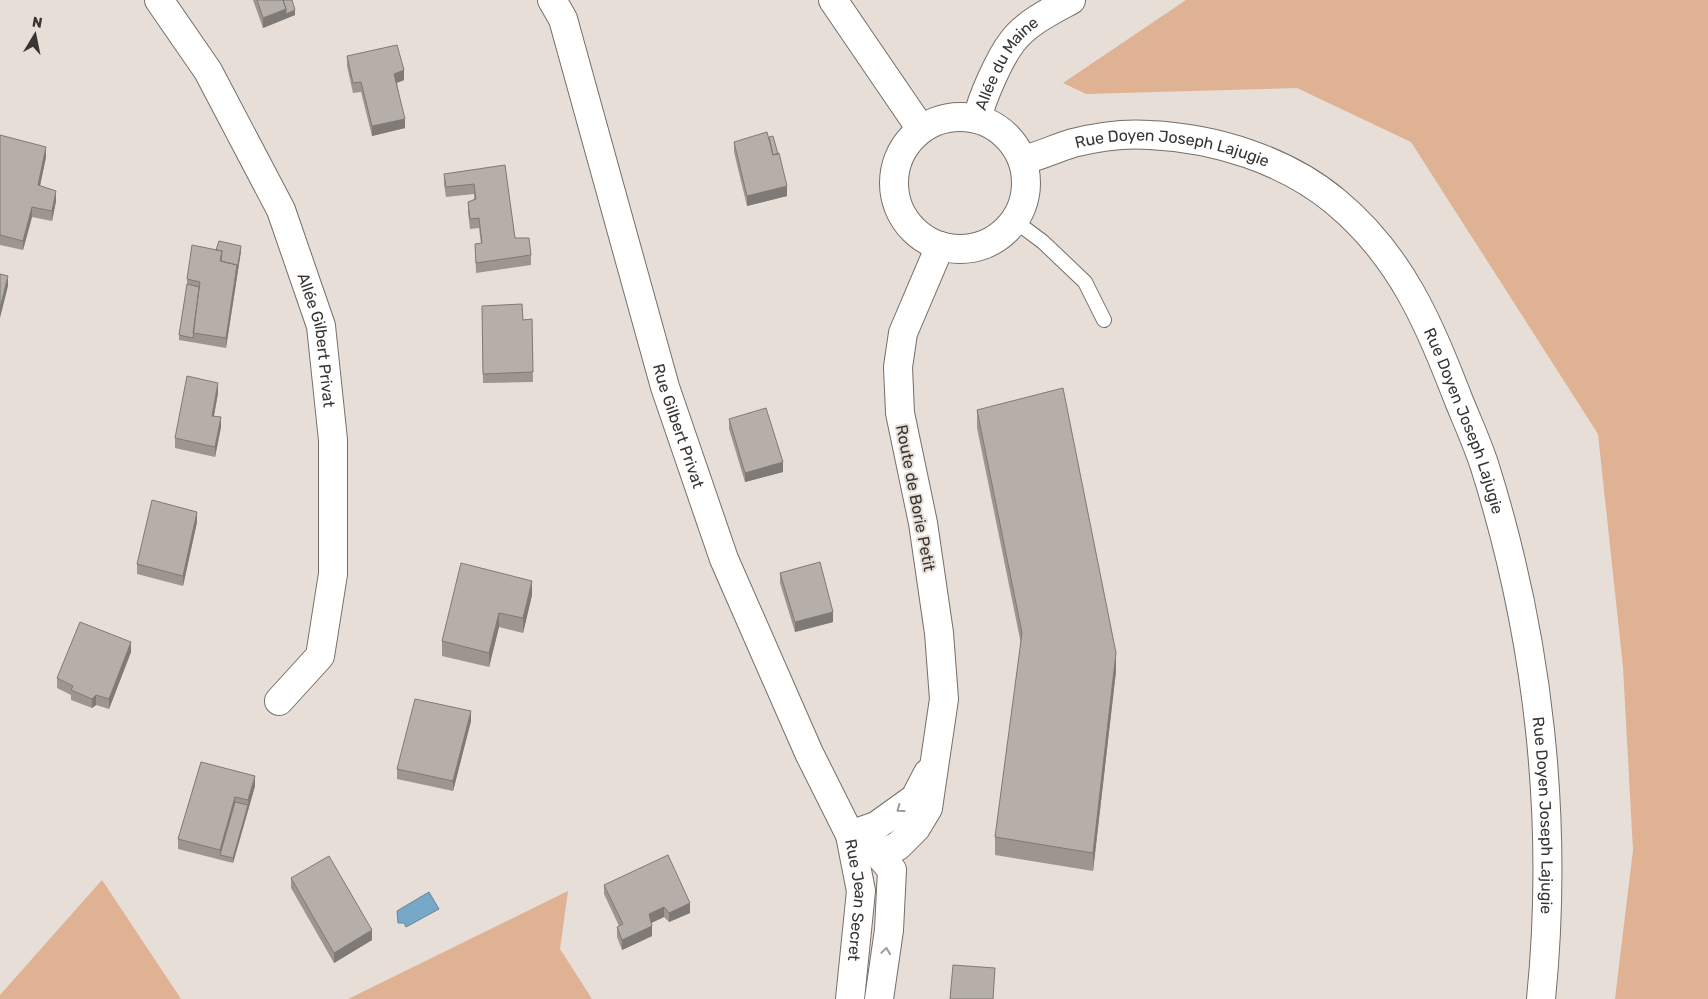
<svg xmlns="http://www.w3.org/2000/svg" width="1708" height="999" font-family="Rubik,sans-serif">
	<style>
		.green { fill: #deb292 }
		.water { fill: #78a8c7; stroke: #65869a }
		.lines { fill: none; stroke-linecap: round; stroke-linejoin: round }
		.service-casing { stroke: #766f69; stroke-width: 16 }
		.minor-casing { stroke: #766f69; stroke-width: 30 }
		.service { stroke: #fff; stroke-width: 14 }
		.minor { stroke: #fff; stroke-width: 28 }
		.wall { fill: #9d9690 }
		.shaded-wall { fill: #7f7a76 }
		.building { fill: #b6aea8; stroke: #7f7a76 }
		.oneway { stroke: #9c9a98 }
		.labels { text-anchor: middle; stroke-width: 4; stroke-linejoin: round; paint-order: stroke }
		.street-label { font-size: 16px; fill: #383532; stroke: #e6ded7 }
	</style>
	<rect width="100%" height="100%" fill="#e6ded7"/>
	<!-- green -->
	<path class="green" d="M1186,0h522v999h-93l18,-149 -10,-183 -25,-233 -187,-292 -114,-54 -211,6 -23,-11z
		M102,880l79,119h-181v-4z
		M568,891l-8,58 32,50h-244z"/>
	<!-- water -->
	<path class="water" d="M429,892l10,17 -33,18 -2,-4h-6l-1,-12z"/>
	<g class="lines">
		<defs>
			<path id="service" d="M1015,221l28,21 42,40 19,38"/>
			<g id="minor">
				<path id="s1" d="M159,0l49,71 73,139 40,116 12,114v134l-13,82 -41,45"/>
				<path id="s2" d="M552,0l11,19 102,368 59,172 85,194 41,82 11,56 -11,108"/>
				<path d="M833,0l88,129"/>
				<circle cx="960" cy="183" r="66"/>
				<path id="s3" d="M977,119c5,-21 22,-60 35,-77 14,-19 39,-31 59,-42"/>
				<path id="s4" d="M1023,160c17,-4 33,-12 50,-17 24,-6 52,-10 77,-8 65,3 136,25 186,67 66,55 93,122 123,199 9,22 19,44 26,66 54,172 74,353 56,532"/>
				<path d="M850,835l26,-9 39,-28 13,-25"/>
				<path d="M866,846l13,9 13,15 -3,60 -10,69"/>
				<path d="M879,855l19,-9 18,-18 12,-20 16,-109 -5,-66 -16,-110 -23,-110 -2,-46 5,-34 37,-87"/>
			</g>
		</defs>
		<!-- service casing -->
		<use href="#service" class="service-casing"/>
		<!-- minor casing -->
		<use href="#minor" class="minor-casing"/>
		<!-- service -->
		<use href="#service" class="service"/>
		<!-- minor -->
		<use href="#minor" class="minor"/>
	</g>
	<!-- wall -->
	<path class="wall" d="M253,0h39l3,15 -32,13z
		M347,56l57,24 -7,3 8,45 -33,8 -11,-44 -8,1 -6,-27z
		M0,135l46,22 -6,29 16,15 -4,20 -20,-4 -9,33 -23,-5z
		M734,142l53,54 -40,10 -13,-54z
		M505,165l10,73 16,17v10l-55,8 -1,-29h6l-2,-16 -9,1 -2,-17v-10l6,-3v-5l-28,3 -2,-13v-10z
		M216,250l25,1 -15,97 -47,-8v-5l8,-51v-5z
		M482,306l41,14 9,-1 1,63 -50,1z
		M218,393l-4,23 7,11 -6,30 -40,-9v-10z
		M977,410l139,261 -23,200 -98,-16v-18l26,-193 -44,-216z
		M729,419l54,53 -38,10 -16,-53z
		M197,522l-14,64 -46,-12v-10z
		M780,573l53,49 -38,10 -15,-49z
		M532,595l-9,38 -24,-6 -10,40 -47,-11v-15z
		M131,652l-22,57 -13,-4 -4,3 -21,-8v-5l-14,-7v-10z
		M471,721l-18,70 -56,-12v-10z
		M201,762l54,24 -22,77 -55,-14v-10z
		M291,878l81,62 -38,23 -43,-75z
		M604,885l86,28 -21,9 -5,-5 -13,6 1,13 -30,14 -5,-13v-10l2,-1 -15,-32z"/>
	<!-- shaded-wall -->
	<path class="shaded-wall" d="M286,9l9,1v5l-32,13v-10z
		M404,70v10l-10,4v-10z
		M405,119v9l-33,8v-10z
		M46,147v10l-8,38v-10z
		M787,186v10l-40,10v-10z
		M56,191v10l-4,20v-10z
		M32,207v10l-9,33v-9z
		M241,246v5l-15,97v-10l11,-73z
		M8,276v10l-8,32v-10z
		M218,383v10l-6,33v-10z
		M221,417v10l-6,30v-10z
		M783,462v10l-38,10v-9z
		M197,512v10l-14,64v-10z
		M532,581v14l-9,38v-15z
		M833,612v10l-38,10v-10z
		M499,613v14l-10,40v-14z
		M131,642v10l-22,57v-10z
		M1116,653v18l-23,200v-18z
		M96,695v10l-4,3v-9z
		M471,711v10l-18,70v-10z
		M255,776v10l-22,77v-5l15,-53v-5z
		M235,797v10l-15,48v5v-10z
		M690,903v10l-21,9v-9z
		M664,907v10l-15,7v-10z
		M652,926v10l-30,14v-10z
		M372,930v10l-38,23v-10z"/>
	<!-- building -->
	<path class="building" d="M257,0h26l3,9 -23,9z
		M283,0h9l3,10 -9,4v-5z
		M397,45l7,25 -10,4 11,45 -33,7 -11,-44 -8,1 -6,-27z
		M767,132l6,23 6,-2 8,33 -40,10 -13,-54z
		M0,135l46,12 -8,38 18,6 -4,20 -20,-4 -9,34 -23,-6z
		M773,136l5,18 -5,1 -4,-18z
		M505,165l10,73h14l2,17 -55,8 -1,-19 7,-1 -3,-25 -9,1 -2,-17 8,-3 -2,-15 -28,3 -2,-13z
		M219,241l22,5 -4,24v-5l-16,-4 1,-10 -6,-1z
		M192,245l30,6 -2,10 17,4 -11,73 -33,-5 7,-51 -13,-3z
		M0,274l8,2 -8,32z
		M187,284l12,3 -6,51 -14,-3z
		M522,304l1,16 9,-1 1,53 -50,2 -1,-68z
		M187,376l31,7 -6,33 9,1 -6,30 -40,-9z
		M1063,388l53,265 -23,200 -98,-16 27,-204 -45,-223z
		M766,408l17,54 -38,11 -16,-54z
		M152,500l45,12 -14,64 -46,-12z
		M820,562l13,50 -38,10 -15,-49z
		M461,563l71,18 -9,37 -24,-5 -10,40 -47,-12z
		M80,622l51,20 -22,57 -13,-4 -4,4 -21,-9 2,-4 -16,-8z
		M415,699l56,12 -18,70 -56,-12z
		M201,762l54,14 -7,24 -13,-3 -15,53 -42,-11z
		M235,802l13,3 -15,53 -13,-3z
		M668,855l22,48 -21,10 -5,-6 -15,7 3,12 -30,14 -5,-13 6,-3 -19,-39z
		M329,856l43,74 -38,23 -43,-75z
		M953,965l42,3 -2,31h-43z"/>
	<!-- one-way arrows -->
	<defs><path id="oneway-chevron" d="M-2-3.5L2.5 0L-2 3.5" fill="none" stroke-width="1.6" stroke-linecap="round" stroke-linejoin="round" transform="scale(1.25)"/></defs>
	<g class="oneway">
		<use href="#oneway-chevron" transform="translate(900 809) rotate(144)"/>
		<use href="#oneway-chevron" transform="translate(886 951) rotate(-82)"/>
	</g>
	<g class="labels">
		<!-- street labels -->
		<g class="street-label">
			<text dy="6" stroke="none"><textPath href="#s3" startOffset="64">Allée du Maine</textPath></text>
			<text dy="6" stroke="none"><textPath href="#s4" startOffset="154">Rue Doyen Joseph Lajugie</textPath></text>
			<text dy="6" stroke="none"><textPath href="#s1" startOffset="379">Allée Gilbert Privat</textPath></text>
			<text dy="6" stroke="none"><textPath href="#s4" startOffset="589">Rue Doyen Joseph Lajugie</textPath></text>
			<text dy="6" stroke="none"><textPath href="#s2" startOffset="445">Rue Gilbert Privat</textPath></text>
			<text transform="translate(916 498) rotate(79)" y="6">Route de Borie Petit</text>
			<text dy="6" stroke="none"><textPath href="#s4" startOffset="994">Rue Doyen Joseph Lajugie</textPath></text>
			<text dy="6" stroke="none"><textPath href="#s2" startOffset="955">Rue Jean Secret</textPath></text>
		</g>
	</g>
	<!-- north arrow -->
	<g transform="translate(35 35) rotate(10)" stroke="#e6ded7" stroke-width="4" paint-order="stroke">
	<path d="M0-4L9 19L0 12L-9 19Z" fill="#383532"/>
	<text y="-8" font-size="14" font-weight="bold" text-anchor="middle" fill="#383532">N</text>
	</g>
</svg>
